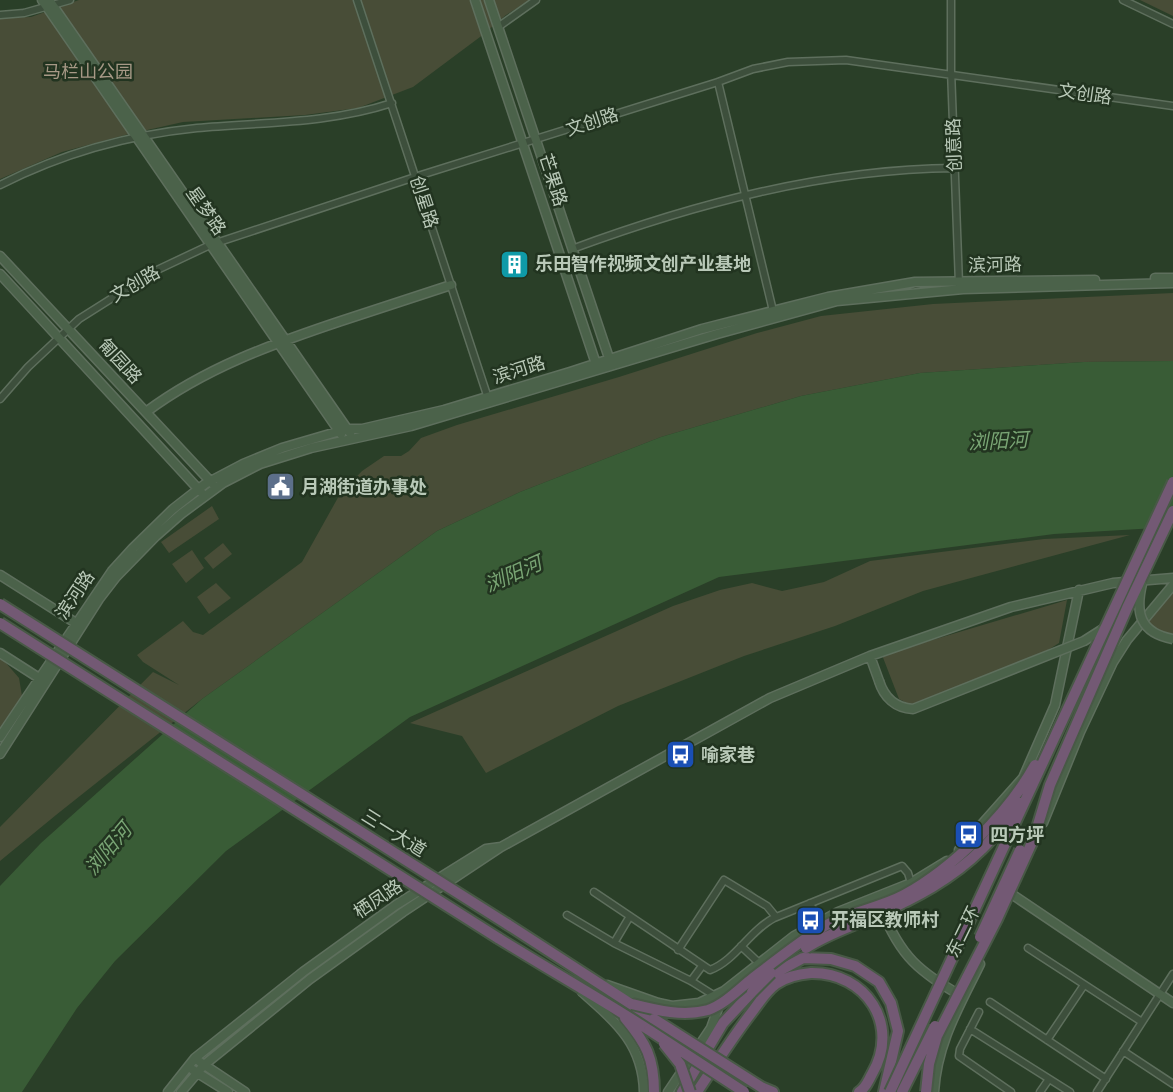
<svg xmlns="http://www.w3.org/2000/svg" width="1173" height="1092" font-family="'Source Sans 3','Noto Sans SC',sans-serif">
	<style>
		.green { fill: #484d37 }
		.water { fill: #395c36 }
		.lines { fill: none; stroke-linecap: round; stroke-linejoin: round }
		.street-casing { stroke: #5e6f5d; stroke-width: 9 }
		.secondary-casing { stroke: #5e6f5d; stroke-width: 11 }
		.highway-casing { stroke: #485946; stroke-width: 14 }
		.street { stroke: #3d4f3c; stroke-width: 6 }
		.secondary { stroke: #4b624a; stroke-width: 8 }
		.highway { stroke: #735974; stroke-width: 10 }
		.secondary-bridge-casing { stroke: #5e6f5d; stroke-width: 11; stroke-linecap: butt }
		.highway-bridge-casing { stroke: #485946; stroke-width: 14; stroke-linecap: butt }
		.secondary-bridge { stroke: #4b624a; stroke-width: 8 }
		.highway-bridge { stroke: #735974; stroke-width: 10 }
		.labels { text-anchor: middle; stroke-width: 5; stroke-linejoin: round; paint-order: stroke }
		.park-label { font-size: 18px; fill: #a79986; stroke: #223420 }
		.street-label { font-size: 18px; fill: #b9c9b8; stroke: #223420 }
		.poi-label { font-size: 18px; font-weight: bold; fill: #b9c9b8; stroke: #223420; text-anchor: start }
		.water-label { font-size: 20px; font-style: italic; fill: #79a574; stroke: #223420 }
	</style>
	<rect width="100%" height="100%" fill="#2a3f28"/>
	<!-- green -->
	<path class="green" d="M79,0h451l-24,15 -26,22 -67,50 -55,21 -53,7 -122,7 -58,13 -63,17 -62,27v-161l31,-1z
		M1140,0h33v16z
		M1173,293v68l-89,1 -164,11 -119,23 -140,41 -141,55 -83,39 -235,168 -146,116 -56,46v-34l153,-155 26,13 -36,-23 -6,-7 46,-34 10,11 10,3 99,-73 38,-68 22,-23 22,-15h17l8,-5 12,-13 36,-13 162,-48 138,-44 64,-17 112,-12z
		M212,506l7,13 -50,34 -8,-11z
		M1130,535l-207,56 -88,35 -91,30 -126,50 -132,67 -24,-37 -52,-13 263,-117 47,-16 32,-7 30,8 42,-9 46,-21 174,-22z
		M223,543l9,11 -19,15 -9,-11z
		M192,550l12,18 -18,15 -14,-19z
		M216,583l15,15 -22,16 -12,-17z
		M1173,590v46l-22,-9 -3,-5z
		M1067,600l-8,43 -11,7 -133,57 -16,-8 -17,-44z
		M0,656l19,22 4,24 -23,35z"/>
	<!-- water -->
	<path class="water" d="M1173,361v166l-119,7 -335,43 -309,140 -184,134 -111,110 -38,47 -55,84h-22v-206l41,-43 161,-144 235,-168 83,-39 141,-55 140,-41 119,-23 164,-11z"/>
	<g class="lines">
		<defs>
			<path id="street" d="M357,0l131,398
				M951,0v70l8,214
				M1123,0l50,24
				M0,15l24,-2 46,-13
				M498,27l38,-27
				M718,82l56,233
				M0,185c61,-31 128,-50 197,-57 65,-6 131,-4 195,-25
				M572,249c122,-45 252,-80 383,-81
				M0,399l28,-32 51,-48 76,-48 55,-26 211,-70 297,-93 35,-13 35,-7 58,-2 327,46
				M594,892l116,78c26,-10 39,-39 64,-52l128,-52 6,7 3,10
				M810,903l9,19
				M567,915l47,28 77,38 24,15
				M614,943l16,-27
				M741,946l18,17
				M1028,948l114,74
				M678,950l46,-70 43,26 9,11
				M691,981l11,-15
				M990,1002l116,77
				M979,1012l-19,37 -1,7 52,36
				M970,1029l100,63
				M1047,1040l37,-55
				M1123,1051l50,33
				M1040,1092l9,-13
				M1097,1092l76,-118"/>
			<path id="secondary" d="M42,0l299,434
				M49,0l301,433
				M475,0l122,367
				M489,0l121,361
				M0,256l212,227
				M0,274l201,218
				M1155,278h18
				M146,412c59,-44 126,-68 195,-91 37,-12 74,-24 110,-36
				M0,575l79,50
				M0,653l39,25
				M870,656l9,25
				M0,737l112,-166 21,-23 40,-39 32,-25 38,-20 39,-16 65,-19h15l82,-19 126,-38 132,-43 126,-32 87,-15 180,-2
				M0,754l99,-155 17,-22 40,-41 25,-22 42,-31 37,-19 51,-16 100,-22 306,-92 120,-33 126,-12 210,-6
				M1043,823l37,-91 33,-70 14,-22 46,-55
				M959,850l64,-72 32,-73 24,-115
				M1013,895l160,108
				M881,908c20,50 38,63 82,89
				M607,985l51,18 14,3 27,-3 25,-12 70,-55 44,-24 73,-29 36,-22
				M582,992c34,30 61,52 62,100
				M200,1062l45,30
				M193,1070l35,22
				M168,1092l27,-34 108,-86 93,-67 90,-56 15,-2
				M181,1092l23,-27 106,-86 93,-67 98,-65 269,-149 100,-42 141,-49 102,-24 60,-5
				M668,1092l43,-64 9,-25
				M934,1092c3,-49 25,-85 46,-128"/>
			<path id="highway" d="M507,924l147,95
				M498,938c50,31 101,60 151,92
				M766,978l37,-20 28,1 24,7 24,16 12,21 7,28 -14,61
				M625,1018c21,25 29,40 29,74
				M761,1087l12,5
				M682,1092l41,-69 29,-31
				M697,1092c18,-27 35,-54 55,-80 7,-9 14,-21 24,-28 10,-7 22,-10 35,-11 55,-1 90,52 61,101 -4,7 -6,14 -13,18"/>
		</defs>
		<!-- street casing -->
		<use href="#street" class="street-casing"/>
		<!-- secondary casing -->
		<use href="#secondary" class="secondary-casing"/>
		<!-- highway casing -->
		<use href="#highway" class="highway-casing"/>
		<!-- street -->
		<use href="#street" class="street"/>
		<!-- secondary -->
		<use href="#secondary" class="secondary"/>
		<!-- highway -->
		<use href="#highway" class="highway"/>
		<defs>
			<path id="secondary-bridge" d="M1142,584c-7,29 -2,49 31,55
				M879,681c5,16 16,27 34,28l171,-68 22,-14"/>
			<path id="highway-bridge" d="M0,604l507,320
				M0,623l498,315
				M980,937l40,-87
				M806,948c23,-15 47,-22 71,-33 38,-17 75,-36 105,-66 14,-13 25,-31 38,-46
				M752,992l19,-19
				M632,1004c24,6 51,13 76,6 17,-6 31,-21 45,-32 22,-17 46,-36 70,-51 25,-15 55,-18 81,-32 49,-27 104,-81 131,-130
				M654,1019l107,68
				M649,1030l95,62
				M664,1044l16,20 10,28
				M890,1092l283,-610
				M902,1092l33,-66
				M926,1092l3,-28 8,-28 60,-117 37,-81 16,-53 77,-177 46,-97"/>
		</defs>
		<!-- secondary-bridge casing -->
		<use href="#secondary-bridge" class="secondary-bridge-casing"/>
		<!-- highway-bridge casing -->
		<use href="#highway-bridge" class="highway-bridge-casing"/>
		<!-- secondary-bridge -->
		<use href="#secondary-bridge" class="secondary-bridge"/>
		<!-- highway-bridge -->
		<use href="#highway-bridge" class="highway-bridge"/>
	</g>
	<!-- icons -->
	<defs>
		<symbol id="building-square" viewBox="-11 -11 22 22"><rect x="-9" y="-9" width="18" height="18" rx="4" fill="#0f9aa8" stroke="#223420"/><path d="M-4-6H4V6H1V3H-1V6H-4ZM-2.5-4.3h1.7v1.8h-1.7ZM.8-4.3h1.7v1.8H.8ZM-2.5-1h1.7V.8h-1.7ZM.8-1h1.7V.8H.8Z" fill="#fff"/></symbol>
		<symbol id="civic-square" viewBox="-11 -11 22 22"><rect x="-9" y="-9" width="18" height="18" rx="4" fill="#5c6f8a" stroke="#223420"/><path d="M-.6-6.5H3V-4.5H.6V-3L4-1V1h2V6H-6V1h2V-1L-.6-3ZM-1.2 2.5V6h2.4V2.5Z" fill="#fff"/></symbol>
		<symbol id="bus-square" viewBox="-11 -11 22 22"><rect x="-9" y="-9" width="18" height="18" rx="4" fill="#1a4fb4" stroke="#223420"/><path d="M-5-6H5V4H4V6H2V4H-2V6H-4V4H-5ZM-3.5-4V0h7V-4ZM-3.5 1.2v1.5H-2V1.2ZM2 1.2v1.5H3.5V1.2Z" fill="#fff"/></symbol>
	</defs>
	<g fill-rule="evenodd">
		<use href="#building-square" x="498" y="248" width="33" height="33"/>
		<use href="#civic-square" x="264" y="470" width="33" height="33"/>
		<use href="#bus-square" x="664" y="738" width="33" height="33"/>
		<use href="#bus-square" x="952" y="818" width="33" height="33"/>
		<use href="#bus-square" x="794" y="904" width="33" height="33"/>
	</g>
	<g class="labels">
		<!-- park labels -->
		<g class="park-label">
			<text x="88" y="78">马栏山公园</text>
		</g>
		<!-- street labels -->
		<g class="street-label">
			<text transform="translate(1085 94) rotate(8)" y="6">文创路</text>
			<text transform="translate(592 122) rotate(-18)" y="6">文创路</text>
			<text transform="translate(954 145) rotate(-92)" y="6">创意路</text>
			<text transform="translate(553 180) rotate(72)" y="6">芒果路</text>
			<text transform="translate(424 202) rotate(72)" y="6">创星路</text>
			<text transform="translate(206 211) rotate(55)" y="6">星梦路</text>
			<text transform="translate(995 265) rotate(-1)" y="6">滨河路</text>
			<text transform="translate(135 284) rotate(-30)" y="6">文创路</text>
			<text transform="translate(120 361) rotate(47)" y="6">匍园路</text>
			<text transform="translate(519 370) rotate(-17)" y="6">滨河路</text>
			<text transform="translate(75 595) rotate(-56)" y="6">滨河路</text>
			<text transform="translate(394 833) rotate(32)" y="6">三一大道</text>
			<text transform="translate(378 899) rotate(-34)" y="6">栖凤路</text>
			<text transform="translate(963 932) rotate(-64)" y="6">东二环</text>
		</g>
		<!-- poi labels -->
		<g class="poi-label">
			<text x="535" y="270">乐田智作视频文创产业基地</text>
			<text x="301" y="493">月湖街道办事处</text>
			<text x="701" y="761">喻家巷</text>
			<text x="990" y="841">四方坪</text>
			<text x="831" y="926">开福区教师村</text>
		</g>
		<!-- water labels -->
		<g class="water-label">
			<text transform="translate(998 441) rotate(-3)" y="7">浏阳河</text>
			<text transform="translate(513 574) rotate(-24)" y="7">浏阳河</text>
			<text transform="translate(108 849) rotate(-50)" y="7">浏阳河</text>
		</g>
	</g>
</svg>
